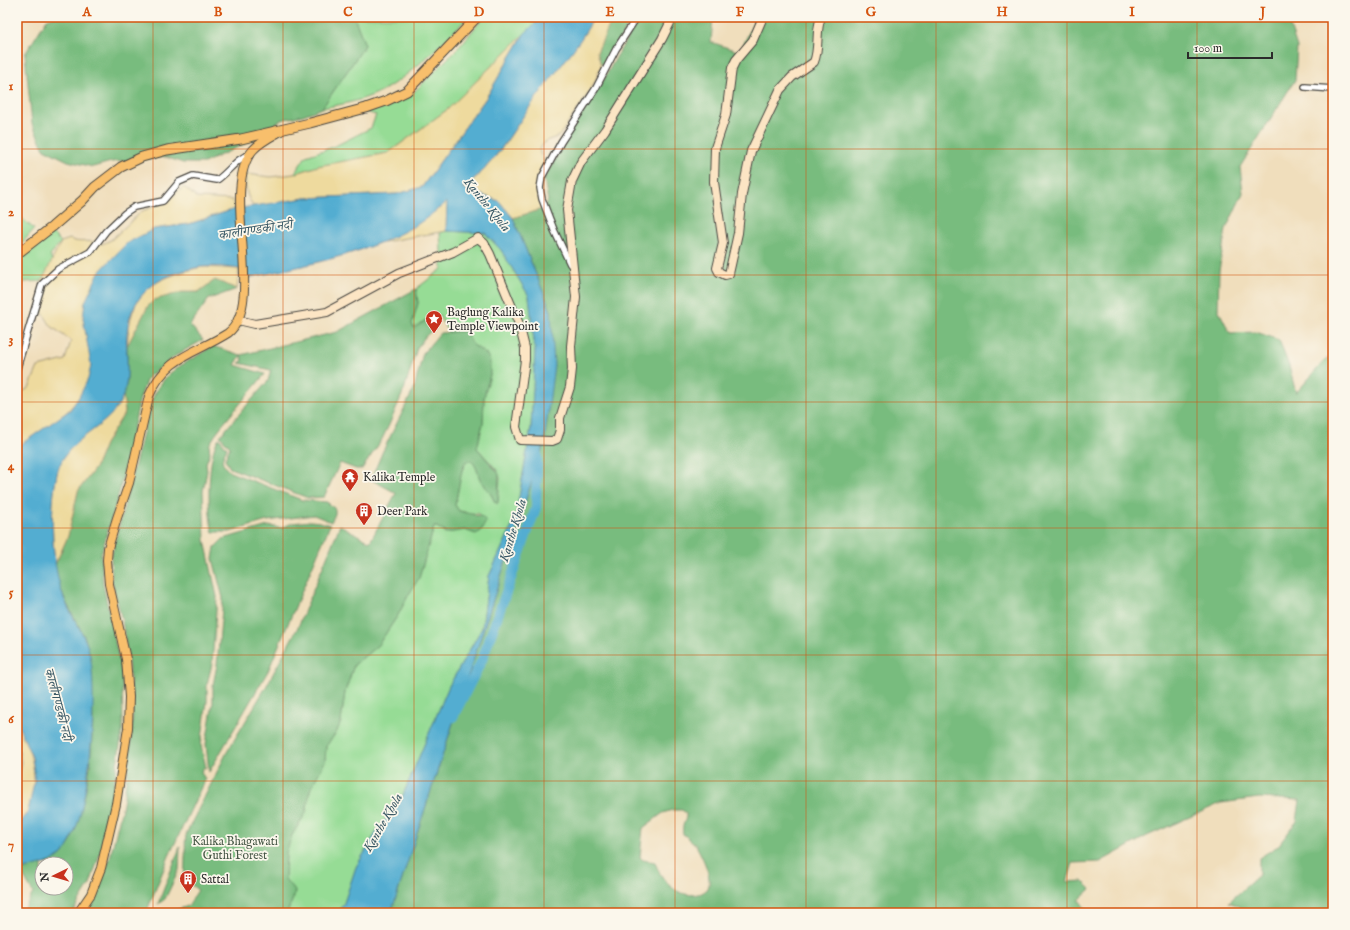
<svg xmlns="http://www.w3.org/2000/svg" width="1350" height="930" font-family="'IM FELL English','Noto Serif Devanagari',serif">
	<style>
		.green { fill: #96dc95; stroke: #608460 }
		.forest { fill: #78bc7e; stroke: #527454; fill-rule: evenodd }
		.sand { fill: #eeda9e; stroke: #8c8264 }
		.water { fill: #53add1; stroke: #3f6c7e }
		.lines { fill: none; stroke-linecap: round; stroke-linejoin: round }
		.river { stroke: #53add1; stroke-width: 10 }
		.minor-casing { stroke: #494641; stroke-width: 8 }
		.secondary-casing { stroke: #494641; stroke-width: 10 }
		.primary-casing { stroke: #494641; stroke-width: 10 }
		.trunk-casing { stroke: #494641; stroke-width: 11 }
		.minor { stroke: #fff; stroke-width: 5.5 }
		.secondary { stroke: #fce5c4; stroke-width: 8 }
		.primary { stroke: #f8bf6c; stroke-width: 8 }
		.trunk { stroke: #f8bf6c; stroke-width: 9 }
		.grid { fill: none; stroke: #d5540f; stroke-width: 1; stroke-opacity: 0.55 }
		.labels { text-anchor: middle; stroke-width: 3.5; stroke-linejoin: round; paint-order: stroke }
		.poi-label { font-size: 12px; fill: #2b2b2b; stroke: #fbf7ec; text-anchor: start }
		.park-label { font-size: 12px; fill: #465746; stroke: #fbf7ec }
		.water-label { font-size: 13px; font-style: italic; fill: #395865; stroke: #fbf7ec }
		.neatline { fill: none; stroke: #d5540f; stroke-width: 1.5 }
		.grid-label { font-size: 13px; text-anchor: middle; font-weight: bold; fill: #d5540f }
	</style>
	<rect width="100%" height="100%" fill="#fbf7ec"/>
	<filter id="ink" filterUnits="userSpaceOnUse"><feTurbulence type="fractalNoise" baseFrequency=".025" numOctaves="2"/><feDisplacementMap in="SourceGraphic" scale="8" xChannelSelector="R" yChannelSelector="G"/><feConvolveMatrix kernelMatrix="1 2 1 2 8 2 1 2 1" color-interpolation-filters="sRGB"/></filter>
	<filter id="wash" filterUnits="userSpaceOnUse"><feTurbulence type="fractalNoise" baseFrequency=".012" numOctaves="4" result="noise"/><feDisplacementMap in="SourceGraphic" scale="16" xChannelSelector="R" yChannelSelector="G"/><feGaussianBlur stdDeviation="0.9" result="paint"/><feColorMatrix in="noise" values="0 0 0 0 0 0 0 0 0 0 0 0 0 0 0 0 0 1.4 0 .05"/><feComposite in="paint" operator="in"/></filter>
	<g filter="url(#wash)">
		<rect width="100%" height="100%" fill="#f0debc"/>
		<!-- green -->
		<path class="green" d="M354,17h114c-23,24 -53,54 -81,71 -20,12 -43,16 -65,20l43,-63z
			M484,17h58l-94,92 -60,44 -70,13 -24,8 12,-18 27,-9 38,-19 5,-13 -11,-3 22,-6 26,-13 47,-47z
			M17,214l17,15 -17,20z
			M446,231l39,2 16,17 28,46 6,55 -4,77 -16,92 -26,56 -7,52 -33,58 -49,116 -21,26 -23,39 -12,36 -6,10h-51l7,-17 -9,-17 1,-26 6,-18 14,-22 4,-23 15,-29 1,-15 10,-13 5,-11 4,-30 9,-27 24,-20 20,-30 11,-21 10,-16 15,-51h3l8,6 20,-3 11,4 7,-6 -4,-14 -20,-3 -4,-6 7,-35 4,-8 5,-1c7,5 6,13 10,20 6,7 10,13 14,21h3l2,-24 -3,-8 -20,-22 6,-25 1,-26 6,-22 -3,-20 -15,-11 -5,-10 -3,-3 -16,1 -9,-16 -13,4 -12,8 -2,-4 6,-21 -2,-14 26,-20 -2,-36z
			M53,234l8,8 -11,13 3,8 -11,18 -18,1 -7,10v-32l24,-19z"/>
		<!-- forest -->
		<path class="forest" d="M53,17h301l11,28 -43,63 -19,7 -22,5 -24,18 -53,25h-21l-17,-6 -55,5 -18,5 -25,-6 -24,-12 -12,-25 -7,-70 22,-35z
			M613,17h20l-25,42 -7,6 -4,-13z
			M639,17h74l-2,25 29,10 16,-35h531l10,30 -2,33 -55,87 3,26 -17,36 -7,42 -1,38 12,24 26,-1 23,8 10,26 7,27 30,-34 7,-1v555h-86l-2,-4 -16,-7 30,-27v-17l19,-12 19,-25 3,-21 -41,-2 -38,5 -74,33 -47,26 -27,1 -6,19 16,-1 8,8 -12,11 10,13h-698l153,-469 7,-133 -38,-93 29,-9 6,-8 -4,-23 33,-57 27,-42zM672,810h10l4,3c1,9 -5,10 -3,21 4,3 9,7 12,10 6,9 18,34 13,44 -2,3 -7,6 -10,6 -21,5 -38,-15 -43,-32l-12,-2 -3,-3 3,-29 20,-15z
			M215,280l22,9 -28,10 -19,26 13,15 -25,14 -31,24 -7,20 -21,95 -18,61 2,30 19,90 1,52 -9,58 -11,60 -13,40 -18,29h-50l11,-20 -13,-23 29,-8 20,-17 8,-20 8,-31 5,-27 3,-46 -3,-65 -5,-18 -18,-34 -7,-17 -5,-22 13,-29 10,-45 17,-23 10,-24 20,-32 -2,-17 4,-13v-36l21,-40 6,-6 10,-4 18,-4h16zM42,864h24v24h-24z
			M416,289l2,14 -6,21 2,4 12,-8 13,-4 -4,8 1,2 -11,11 -8,11 -13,42 -15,35 -8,16 -19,28h-6l-16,-6 -16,34 -16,1 -78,-30 -5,-9 5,-12 -10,-11 48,-55 3,-11 -32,-7 4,-2 -2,-6 -6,10 30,9 -46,55 -10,16 1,8 -4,10 1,8 -4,20 2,49 12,57 -5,67 -5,20v17l-6,44 5,23 -2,-1 -3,5 4,7 -36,77 -23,57h-62l13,-21 13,-34 13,-54 7,-50 3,-46 -6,-56 -5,-32 -10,-39 -1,-23 40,-156c16,-37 33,-35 61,-56l29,9 96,-23z
			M464,331l3,3 5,10 15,11 3,6v14l-6,22 -1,26 -6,25 22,26 -1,28 -1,2 -2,-2c-4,-8 -8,-14 -14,-21 -4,-7 -3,-15 -10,-20l-5,1 -4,8 -7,35 4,6 24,6 3,5 -6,10 -4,2 -11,-4 -18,3 -10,-6h-3l-15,51 -10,16 -11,21 -20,30 -24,20 -9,27 -4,30 -5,11 -10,13 -1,15 -15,29 -4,23 -14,22 -6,18 -1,26 10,12 -1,5 -7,17h-119l20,-7 10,-16c-17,-12 -13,-14 -13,-32 1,-10 -1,-17 2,-26l40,-80 39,-65 32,-60 42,-102 30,17 26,-49 -24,-13v-3l10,-24 32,-64 9,-36 17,-20z
			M219,438l8,10c-6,11 -7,15 3,24l72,28 25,2 8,7v5l-4,8 -17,-7 -47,6 -37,11h-17c-6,-20 -6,-77 6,-94z
			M310,521l10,1 10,3 -62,146 -59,101 -3,-28 7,-41v-18l4,-20 6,-67 -10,-39 2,-12 8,-8 45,-13 14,2 10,-5z
			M180,847l-1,23 -14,29 -7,5z"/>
		<!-- sand -->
		<path class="sand" d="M594,17h19l-16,35 4,13 -6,17 -10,17 -26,37 -13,5 -7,8 3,10 5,1 -7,16 2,33 -29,9 -14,-17 -37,-13c31,-20 51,-57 71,-87 20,-28 45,-53 61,-84z
			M524,34l-38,64 -64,89 -25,7 -92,4 -51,9c-8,-11 -9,-20 -8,-33l25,3 23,-3 24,-8 70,-13 60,-44z
			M184,187l13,11 36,2 2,9 -46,15 -35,5 -71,89c3,15 8,30 8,45 0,41 -44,65 -74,84v-54h3l9,-5 9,-21 27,-7 6,-19 -20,-15 -10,-16 1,-29 19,-39 9,-3c11,6 18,-1 32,5l9,-4 31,-29 21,-8z
			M447,202l-1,29 -63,11 36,-19z
			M201,267l38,2 -2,20 -22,-9 -17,12h-16l-28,8 -6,6 -21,40c4,-58 22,-65 74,-79z
			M123,395l2,17 -20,32 -10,24 -17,23 -10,45 -13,29c-3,-30 -8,-98 16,-119 22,-19 38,-24 52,-51z
			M17,723c13,26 22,49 14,78 -3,10 -6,18 -14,24v-45l4,-18 -4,-20z"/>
		<!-- water -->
		<path class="water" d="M542,17h52c-16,31 -40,56 -60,84 -22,30 -40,66 -72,87l37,13 14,17 38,93 3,54 -10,79 -153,469h-53l6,-10 12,-36 23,-39 21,-26 49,-116 33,-58 7,-52 26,-56 16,-92 4,-77 -6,-55 -28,-46 -16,-17 -39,-2 1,-29c-13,10 -25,21 -40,28 -45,25 -109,37 -160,48v-8c-15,-2 -31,-5 -46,-3 -34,5 -66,21 -73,58 -4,22 3,47 -4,68 -12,38 -58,41 -67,81 -8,36 -6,95 9,129 8,18 19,30 24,52 8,38 1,175 -30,201 -11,9 -29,11 -43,15v-46l11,-13 7,-34 -3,-21 -15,-34v-276l53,-37 9,-13 9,-18 3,-14 -8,-47 2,-16 14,-30 28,-29 27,-14 35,-5 46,-15 70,-11 92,-4 25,-7 64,-89 38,-64z"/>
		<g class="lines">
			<!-- river -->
			<path class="river" d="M453,717l29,-57 54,-152 1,-54"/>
		</g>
	</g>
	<g filter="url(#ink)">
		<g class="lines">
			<defs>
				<path id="minor" d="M1305,87l28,2
					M570,264l-16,-34 -12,-31 -2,-11 2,-11 19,-35 35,-54 20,-39 21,-32
					M17,368l25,-84 16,-15 32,-17 16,-21 19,-18 9,-6 29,-6 16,-19 14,-6 24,4c14,-10 19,-22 34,-26"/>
				<path id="secondary" d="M763,17l-10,23 -17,20 -4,8 -6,47 -11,33 -1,34 9,61 -6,25 2,4 6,3 4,-1 9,-41 4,-39 9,-43 29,-61 12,-13 22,-15c6,-15 1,-30 7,-45
					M238,320l17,4 72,-12 72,-39 54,-21 25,-14 6,5 6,11 29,70 6,24v12l-9,67 4,13 32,1 5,-2 3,-9v-12l10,-31 2,-18 -1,-23 5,-49 -9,-87 5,-29 9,-19 24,-32 57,-91 11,-22"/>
				<path id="primary" d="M78,913l13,-19 10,-26 15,-64 12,-76 1,-31 -3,-38 -17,-75 -2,-24 1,-12 9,-30 12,-35 20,-87c17,-40 46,-42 79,-63 39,-31 -9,-145 25,-183 7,-8 19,-14 28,-19"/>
				<path id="trunk" d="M17,254l35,-27 30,-26 13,-14 26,-20 21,-10 25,-7 74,-11 69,-16 56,-15 20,-7 21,-10 70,-74"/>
			</defs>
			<!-- minor casing -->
			<use href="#minor" class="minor-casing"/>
			<!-- secondary casing -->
			<use href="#secondary" class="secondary-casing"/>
			<!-- primary casing -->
			<use href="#primary" class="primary-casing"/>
			<!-- trunk casing -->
			<use href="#trunk" class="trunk-casing"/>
			<!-- minor -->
			<use href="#minor" class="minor"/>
			<!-- secondary -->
			<use href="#secondary" class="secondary"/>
			<!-- primary -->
			<use href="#primary" class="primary"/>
			<!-- trunk -->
			<use href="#trunk" class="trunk"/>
		</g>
	</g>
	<!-- grid -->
	<path class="grid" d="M153,17v896M283,17v896M414,17v896M544,17v896M675,17v896M806,17v896M936,17v896M1067,17v896M1197,17v896M17,149h1316M17,275h1316M17,402h1316M17,528h1316M17,655h1316M17,781h1316"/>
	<!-- icons -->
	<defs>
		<symbol id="sight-pin" viewBox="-11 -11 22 30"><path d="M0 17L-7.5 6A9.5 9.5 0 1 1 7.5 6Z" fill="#c8321e" stroke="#fbf7ec"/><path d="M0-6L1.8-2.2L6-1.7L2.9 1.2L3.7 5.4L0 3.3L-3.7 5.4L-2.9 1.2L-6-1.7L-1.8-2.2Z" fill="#fff"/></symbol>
		<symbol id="temple-pin" viewBox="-11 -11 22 30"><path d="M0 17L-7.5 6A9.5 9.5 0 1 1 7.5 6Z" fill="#c8321e" stroke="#fbf7ec"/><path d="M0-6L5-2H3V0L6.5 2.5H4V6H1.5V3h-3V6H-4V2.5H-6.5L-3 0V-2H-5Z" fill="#fff"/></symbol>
		<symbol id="building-pin" viewBox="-11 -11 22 30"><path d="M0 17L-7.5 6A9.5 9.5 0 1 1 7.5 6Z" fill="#c8321e" stroke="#fbf7ec"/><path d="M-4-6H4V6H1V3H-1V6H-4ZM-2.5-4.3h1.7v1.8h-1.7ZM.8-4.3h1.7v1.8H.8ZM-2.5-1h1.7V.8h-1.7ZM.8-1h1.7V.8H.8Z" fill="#fff"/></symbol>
	</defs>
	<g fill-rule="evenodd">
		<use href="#sight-pin" x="424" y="309" width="20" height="27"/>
		<use href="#temple-pin" x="340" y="467" width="20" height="27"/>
		<use href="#building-pin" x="354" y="501" width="20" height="27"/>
		<use href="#building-pin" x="178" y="869" width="20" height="27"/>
	</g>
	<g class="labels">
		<!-- poi labels -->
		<g class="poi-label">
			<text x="447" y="316">Baglung Kalika<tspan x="447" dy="14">Temple Viewpoint</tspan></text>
			<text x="363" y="481">Kalika Temple</text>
			<text x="377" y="515">Deer Park</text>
			<text x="201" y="883">Sattal</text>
		</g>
		<!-- park labels -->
		<g class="park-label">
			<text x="235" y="845">Kalika Bhagawati<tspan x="235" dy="14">Guthi Forest</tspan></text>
		</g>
		<!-- water labels -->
		<g class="water-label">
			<text transform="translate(488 204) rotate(51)" y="5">Kanthe Khola</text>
			<text transform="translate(255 229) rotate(-9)" y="5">कालीगण्डकी नदी</text>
			<text transform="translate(512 530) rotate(-73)" y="5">Kanthe Khola</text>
			<text transform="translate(59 704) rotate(75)" y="5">कालीगण्डकी नदी</text>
			<text transform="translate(382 822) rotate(-60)" y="5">Kanthe Khola</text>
		</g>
	</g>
	<!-- margin -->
	<rect width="1350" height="930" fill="none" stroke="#fbf7ec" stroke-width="44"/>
	<!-- north arrow -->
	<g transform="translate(54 876) rotate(265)"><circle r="19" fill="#fbf7ec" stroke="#a8a59f"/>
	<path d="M0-3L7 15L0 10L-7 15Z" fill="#c8321e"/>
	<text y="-6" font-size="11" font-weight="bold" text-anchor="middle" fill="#2b2b2b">N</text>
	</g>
	<!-- scale -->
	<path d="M1188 52v6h84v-6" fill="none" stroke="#2b2b2b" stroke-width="2"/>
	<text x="1194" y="52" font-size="12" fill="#2b2b2b" stroke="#fbf7ec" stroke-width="3" paint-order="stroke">100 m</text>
	<rect x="22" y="22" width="1306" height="886" class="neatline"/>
	<g class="grid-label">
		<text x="87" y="16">A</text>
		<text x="218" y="16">B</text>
		<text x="348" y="16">C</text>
		<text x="479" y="16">D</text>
		<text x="610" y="16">E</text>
		<text x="740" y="16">F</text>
		<text x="871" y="16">G</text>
		<text x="1002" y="16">H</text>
		<text x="1132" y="16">I</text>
		<text x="1263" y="16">J</text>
		<text x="11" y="90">1</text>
		<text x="11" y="216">2</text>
		<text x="11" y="343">3</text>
		<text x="11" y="470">4</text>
		<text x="11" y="596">5</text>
		<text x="11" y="723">6</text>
		<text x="11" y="849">7</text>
	</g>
</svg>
